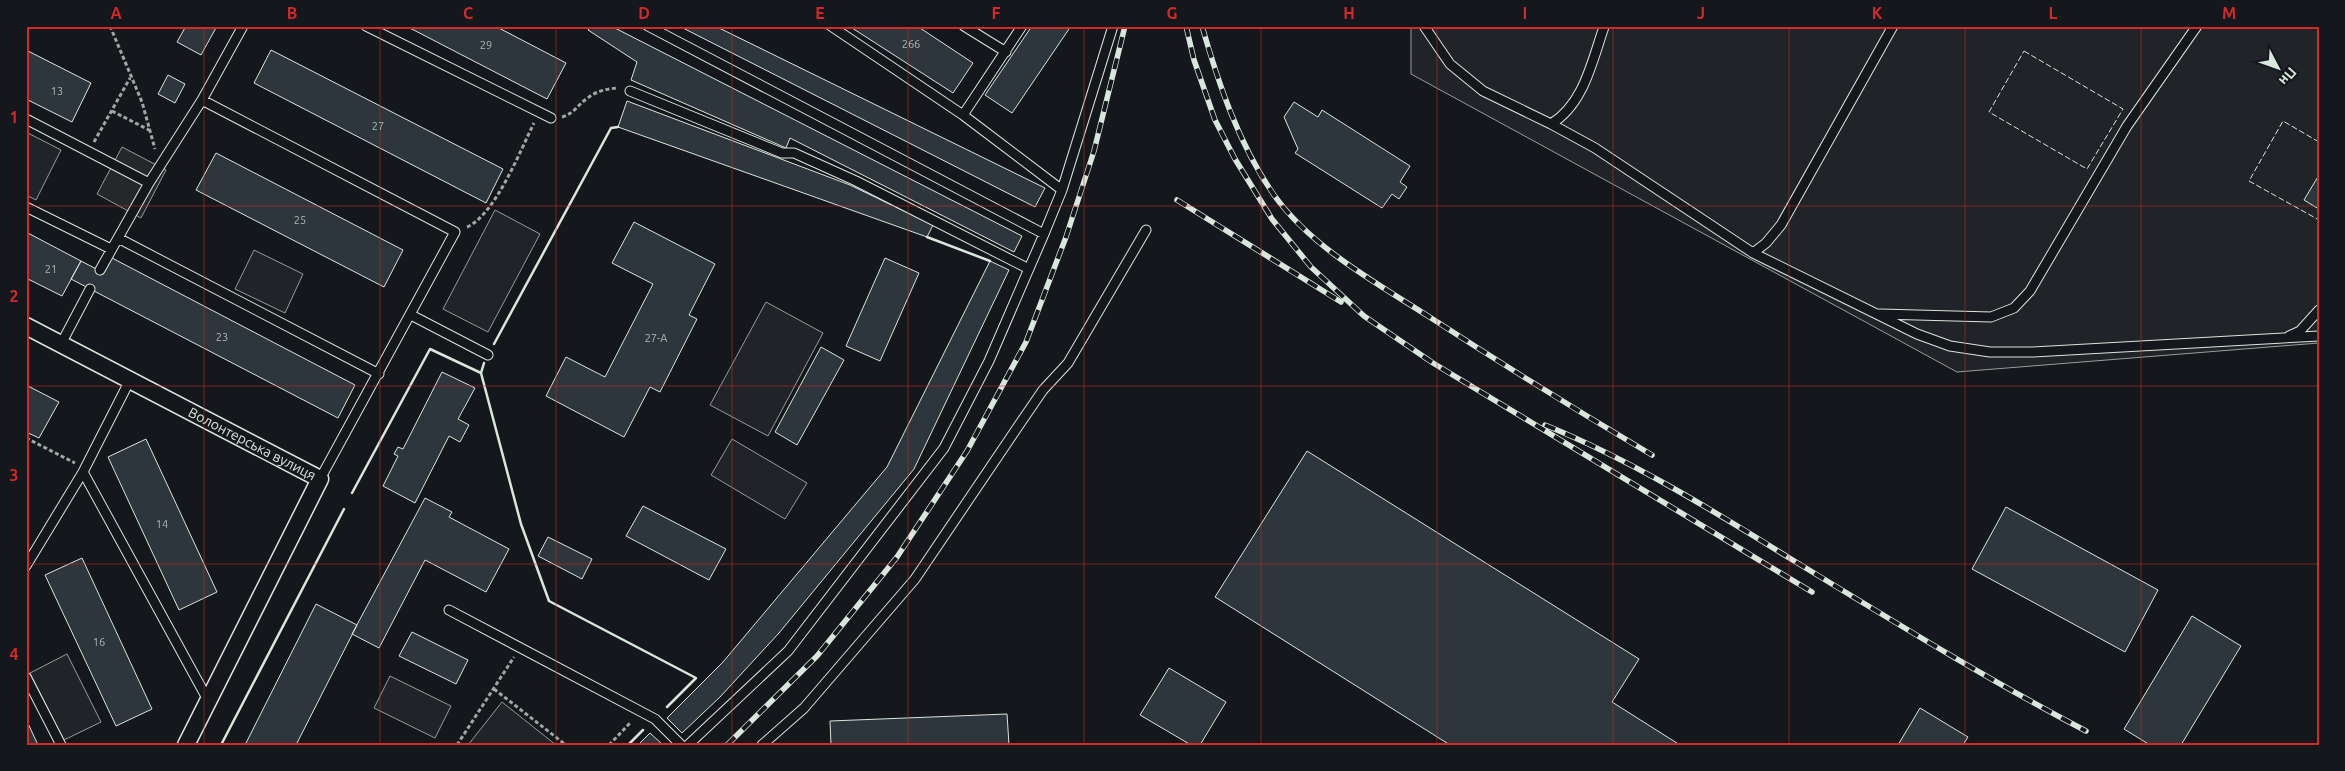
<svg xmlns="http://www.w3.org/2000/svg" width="2345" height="771" font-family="Ubuntu,sans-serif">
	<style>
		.green { fill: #202428; stroke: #939e99 }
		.parking { fill: #24282b; stroke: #939e99 }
		.building { fill: #2c363c; stroke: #d8e6dc }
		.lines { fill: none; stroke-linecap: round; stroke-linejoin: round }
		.service-casing { stroke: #d8e6dc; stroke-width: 11 }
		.minor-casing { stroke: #d8e6dc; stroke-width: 19 }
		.path { stroke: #9da8a2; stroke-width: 3; stroke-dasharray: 4 2.5; stroke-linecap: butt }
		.service { stroke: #14181c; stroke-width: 9 }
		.minor { stroke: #14181c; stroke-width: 16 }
		.rail-casing { stroke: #d8e6dc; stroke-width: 5.5 }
		.rail { stroke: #14181c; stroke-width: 4; stroke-dasharray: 11; stroke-linecap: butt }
		.fence { stroke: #d8e6dc; stroke-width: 1; stroke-dasharray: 6 2.5; stroke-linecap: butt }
		.wall { stroke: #d8e6dc; stroke-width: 2.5 }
		.grid { fill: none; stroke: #d62828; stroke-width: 1; stroke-opacity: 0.55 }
		.labels { text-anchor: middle; stroke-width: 4; stroke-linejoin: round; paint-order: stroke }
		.number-label { font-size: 11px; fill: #adbab4 }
		.street-label { font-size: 14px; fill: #d8e6dc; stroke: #14181c }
		.neatline { fill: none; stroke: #d62828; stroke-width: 2 }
		.grid-label { font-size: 16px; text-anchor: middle; font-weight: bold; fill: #d62828 }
	</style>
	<rect width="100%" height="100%" fill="#14181c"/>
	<!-- green -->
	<path class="green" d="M1411,26h908v317l-362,29 -546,-298z
		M26,132l35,18 -25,50 -10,-5z
		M495,210l45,24 -52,98 -45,-23z
		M254,250l49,24 -18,39 -50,-24z
		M766,302l57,31 -55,103 -58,-31z
		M732,439l75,44 -22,36 -74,-44z
		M67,654l34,68 -37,18 -34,-67z
		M390,676l61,30 -16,32 -61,-30z
		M502,702l54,43h-88z"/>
	<!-- parking -->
	<path class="parking" d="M122,147l44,23 -25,48 -44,-24z"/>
	<!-- building -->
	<path class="building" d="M186,26h31l-16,29 -24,-13z
		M406,26h89l71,37 -19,36z
		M590,26h21l411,210 -8,16 -224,-114 -4,10 -155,-68 6,-18 -49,-32z
		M679,26h36l330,162 -10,19z
		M849,26h68l56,37 -20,30z
		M1032,26h39l-59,87 -27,-18z
		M26,50l65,33 -19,39 -46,-23z
		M271,50l232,119 -17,34 -232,-120z
		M168,75l17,9 -10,19 -17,-9z
		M627,101l223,84 83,40 -6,12 -309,-110z
		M1294,102l24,15 4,-7 88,56 -10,16 7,5 -8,12 -7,-5 -10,14 -87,-55 3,-4 -14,-32z
		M216,153l187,97 -19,37 -188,-97z
		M2319,175v34l-15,-9z
		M634,222l81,42 -26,51 8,4 -37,73 -10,-5 -26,50 -78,-41 20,-39 39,20 48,-93 -41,-21z
		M26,232l55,29 -19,35 -36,-18z
		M112,258l243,127 -17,33 -267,-139 10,-18 23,12z
		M885,258l34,15 -39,88 -34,-15z
		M990,261l19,9 -95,199 -135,164 -59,64 -38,36 -15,-15 56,-56 164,-195z
		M821,347l23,13 -47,85 -22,-13z
		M442,372l33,16 -17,31 11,6 -9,17 -11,-6 -34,67 -32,-17 15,-30 -4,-2 4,-7 5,2z
		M26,385l33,17 -20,36 -13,-6z
		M146,439l71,153 -38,18 -71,-153z
		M1307,451l332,208 -27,43 68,43h-230l-235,-148z
		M425,498l27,14 -3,5 60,32 -23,43 -61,-32 -46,88 -27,-14z
		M643,506l83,43 -17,31 -83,-44z
		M2006,507l152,83 -33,62 -153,-83z
		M548,537l44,22 -10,20 -44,-23z
		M82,558l70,151 -36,17 -71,-151z
		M316,604l41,21 -61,120h-51z
		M2192,616l49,30 -60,99h-31l-26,-16z
		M412,632l56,28 -12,24 -57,-28z
		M1169,668l57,34 -26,43h-9l-51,-30z
		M1920,708l48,29 -5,8h-65z
		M1007,714l2,31h-178l-1,-24z
		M26,719l12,26h-12z
		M650,733l13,12h-25z"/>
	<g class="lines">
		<defs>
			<path id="service" d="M366,26l185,92
				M648,26l396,208
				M831,26l132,89
				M964,26l42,26
				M1022,26l-59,89 99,75
				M1424,26l26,38 33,27 68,33 44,24 158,105 164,81 33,12 40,6h43l286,-16
				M630,91l152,62h12l62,28 173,88
				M202,100l253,132 -135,247
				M26,119l123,64
				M1551,124c33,-20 41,-63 53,-97
				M26,207l85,42
				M118,238l261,136
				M1753,253l13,-10 15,-18 112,-199
				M100,270l49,-87 53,-83 41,-74
				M1880,314l111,3 23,-9 16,-17 97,-165 70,-100
				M411,315l77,40
				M2289,336l11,-5 19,-21
				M61,344l29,-55
				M83,472l125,228
				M26,566l57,-94 47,-92
				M449,610l206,109 26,26
				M26,677l35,68
				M688,745l100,-94 156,-203 45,-87 55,-127 18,-44 51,-164
				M762,745l42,-37 111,-129 104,-154 24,-35 25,-27 78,-133"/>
			<g id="minor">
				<path id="s1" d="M26,326l294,153 -134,266"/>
			</g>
		</defs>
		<!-- service casing -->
		<use href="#service" class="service-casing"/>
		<!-- minor casing -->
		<use href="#minor" class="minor-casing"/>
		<!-- path -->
		<path class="path" d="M110,26l32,76 13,47
			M112,111l37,19
			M562,117c12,-3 17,-14 27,-20 8,-6 18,-8 28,-9
			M94,142l36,-64
			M467,227c28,-12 53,-76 67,-104
			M26,438l49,25
			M494,689l72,56
			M457,745l57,-88
			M609,745l22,-23"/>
		<!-- service -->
		<use href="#service" class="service"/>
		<!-- minor -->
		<use href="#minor" class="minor"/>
		<defs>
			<path id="rail" d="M1186,26l8,34 21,60 20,39 37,60 39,48 53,49 69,47 379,229
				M1202,26c17,59 37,119 72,169 37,52 101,87 154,121 74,48 148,94 224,139
				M1177,200l164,102
				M1545,425c86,35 167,85 246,134 97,59 194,119 295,172
				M727,745l90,-89 80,-99 70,-106 59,-109 40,-105 28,-86 31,-125"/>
		</defs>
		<!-- rail casing -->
		<use href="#rail" class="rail-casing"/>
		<!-- rail -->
		<use href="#rail" class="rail"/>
		<!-- fence -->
		<path class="fence" d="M2024,51l99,58 -36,60 -98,-57z
			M2319,142l-36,-21 -34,60 70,39"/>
		<!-- wall -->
		<path class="wall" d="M927,237l63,24
			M494,344l117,-216 7,-1
			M481,373l3,-10
			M352,493l78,-144 51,24 40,151 28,77 147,77 -29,29
			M221,745l123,-236
			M628,745l15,-15"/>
	</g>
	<!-- grid -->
	<path class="grid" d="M204,26v719M380,26v719M556,26v719M732,26v719M908,26v719M1084,26v719M1261,26v719M1437,26v719M1613,26v719M1789,26v719M1965,26v719M2141,26v719M26,206h2293M26,386h2293M26,564h2293"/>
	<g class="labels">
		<!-- number labels -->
		<g class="number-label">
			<text x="911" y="48">266</text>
			<text x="486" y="49">29</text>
			<text x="57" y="95">13</text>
			<text x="378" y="130">27</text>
			<text x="300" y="224">25</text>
			<text x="51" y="273">21</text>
			<text x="222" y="341">23</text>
			<text x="656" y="342">27-А</text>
			<text x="162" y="528">14</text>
			<text x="99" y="646">16</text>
		</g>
		<!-- street labels -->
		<g class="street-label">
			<text dy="5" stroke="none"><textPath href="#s1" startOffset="255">Волонтерська вулиця</textPath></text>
		</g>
	</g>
	<!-- border -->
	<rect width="2345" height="771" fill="none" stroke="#14181c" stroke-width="55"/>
	<!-- north arrow -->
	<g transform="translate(2278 68) rotate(131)" stroke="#14181c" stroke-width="4" paint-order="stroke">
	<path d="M0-4L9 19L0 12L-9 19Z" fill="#d8e6dc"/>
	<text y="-8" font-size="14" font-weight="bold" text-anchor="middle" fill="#d8e6dc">Пн</text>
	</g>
	<rect x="28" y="28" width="2290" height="716" class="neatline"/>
	<g class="grid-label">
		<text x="116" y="19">A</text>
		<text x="292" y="19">B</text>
		<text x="468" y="19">C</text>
		<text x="644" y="19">D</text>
		<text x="820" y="19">E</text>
		<text x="996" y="19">F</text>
		<text x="1172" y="19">G</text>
		<text x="1349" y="19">H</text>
		<text x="1525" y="19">I</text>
		<text x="1701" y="19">J</text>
		<text x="1877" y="19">K</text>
		<text x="2053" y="19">L</text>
		<text x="2229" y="19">M</text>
		<text x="14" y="123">1</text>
		<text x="14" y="302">2</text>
		<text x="14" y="481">3</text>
		<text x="14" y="660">4</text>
	</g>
</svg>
